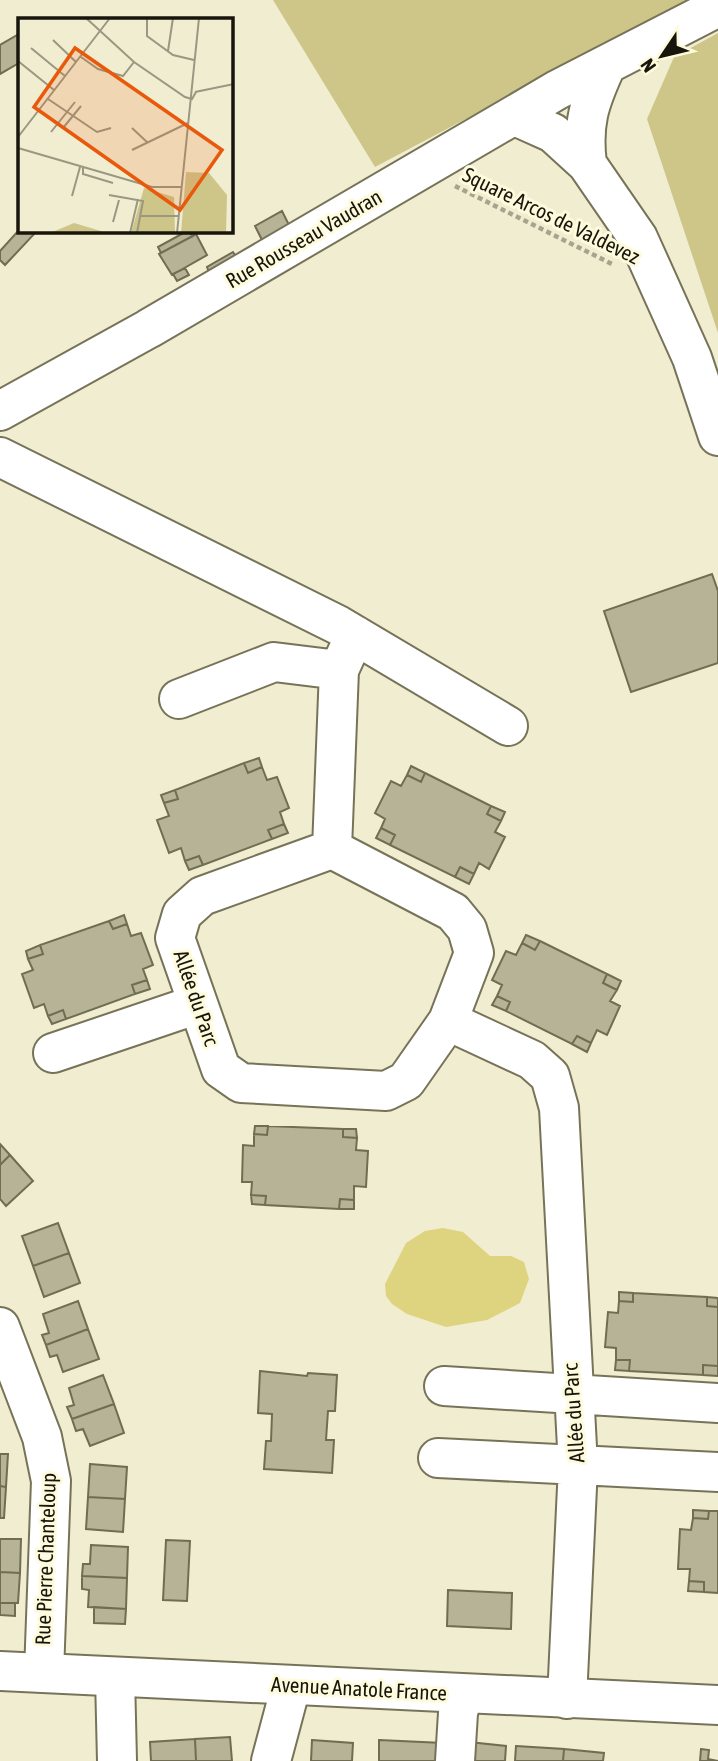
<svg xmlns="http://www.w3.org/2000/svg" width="718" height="1761" font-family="'Asap Condensed',sans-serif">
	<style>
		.green { fill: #cec689 }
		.water { fill: #ded37f }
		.building { fill: #b6b397; stroke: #706d53; stroke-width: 2 }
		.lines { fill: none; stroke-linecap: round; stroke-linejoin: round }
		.minor-casing { stroke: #777359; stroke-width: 42 }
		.major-casing { stroke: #777359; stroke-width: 42 }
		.path { stroke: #a7a38d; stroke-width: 4.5; stroke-dasharray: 5 3.5; stroke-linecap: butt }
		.minor { stroke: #fff; stroke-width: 38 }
		.major { stroke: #fff; stroke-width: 38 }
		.labels { text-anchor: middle; stroke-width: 6; stroke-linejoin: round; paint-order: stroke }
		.street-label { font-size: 21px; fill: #18160c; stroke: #fefbdd }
		.inset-road { fill: none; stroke: #9a9782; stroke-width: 2 }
		.view { fill: #e8590c; fill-opacity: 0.15; stroke: #e8590c; stroke-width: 3.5 }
		.inset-edge { fill: none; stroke: #18160c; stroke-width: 3.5 }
	</style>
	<rect width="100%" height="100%" fill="#f1edd0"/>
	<!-- green -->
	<path class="green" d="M273,0h417l-315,167z
		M718,33v300l-71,-214 27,-62z"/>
	<!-- water -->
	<path class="water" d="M443,1228l20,4 27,24h21l13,6 5,17 -9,24 -33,17 -41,7 -39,-13 -15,-10 -6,-8 -1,-12 21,-41 19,-12z"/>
	<!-- building -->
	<path class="building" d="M19,34v29l-19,11v-29z
		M282,211l8,16 -27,15 -8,-16z
		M19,230l18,1 -32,34 -5,-5v-9z
		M187,231l6,5 -32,17 -3,-6z
		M196,234l11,21 -35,20 -13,-21z
		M233,252l3,5 -27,15 -2,-5z
		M185,268l4,7 -12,6 -4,-7z
		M712,574l6,17v72l-87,29 -27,-81z
		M259,758l3,9 -14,6 -4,-10z
		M244,763l4,10 14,-6 5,13 10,-3 12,31 -9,4 4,12 -16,6 4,9 -69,26 -4,-9 -14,5 -4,-13 -12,5 -12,-33 12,-4 -5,-13 14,-4 -3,-9z
		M411,766l14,7 -4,9 -14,-7z
		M425,773l66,33 -4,8 14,7 -6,11 10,5 -16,32 -10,-6 -5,11 -14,-7 -5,10 -65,-32 5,-10 -14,-7 4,-9 -10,-6 16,-32 10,5 6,-11 14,7z
		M175,790l3,9 -14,4 -3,-8z
		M491,806l14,6 -4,9 -14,-7z
		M284,824l4,9 -16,6 -4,-9z
		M381,828l14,7 -5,10 -14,-7z
		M199,856l4,9 -14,5 -4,-9z
		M460,867l14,7 -5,10 -14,-7z
		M124,915l3,9 -14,5 -4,-8z
		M109,921l4,8 14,-5 4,12 10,-3 12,32 -10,4 4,11 -15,5 3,9 -69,25 -3,-9 -15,6 -4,-12 -10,4 -12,-34 11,-4 -5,-11 15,-5 -3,-9z
		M526,935l14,6 -5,9 -13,-7z
		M540,941l67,33 -4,9 14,7 -7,11 10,5 -13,29 -10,-5 -6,13 -14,-7 -5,8 -66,-33 4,-9 -13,-6 5,-11 -10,-5 14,-29 10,4 6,-12 13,7z
		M40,945l3,9 -15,5 -2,-8z
		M607,974l14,7 -4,9 -14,-7z
		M147,980l3,9 -15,5 -3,-9z
		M497,996l13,6 -4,9 -14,-6z
		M63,1010l3,9 -14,5 -4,-8z
		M577,1036l14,7 -4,9 -15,-8z
		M255,1126h13l-1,9 -13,-1z
		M268,1126l75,3v8l14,1 -1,12 12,1 -2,36 -12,-1v14l-14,-1 -1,10 -74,-4 1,-9 -15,-1 1,-13h-10l1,-37 11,1v-12l13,1z
		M343,1129h13l1,9 -14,-1z
		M0,1144l10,11 -10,10z
		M10,1155l23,26 -27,25 -6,-7v-34z
		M251,1195l15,1 -1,9 -13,-1z
		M340,1199l14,1v9h-15z
		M58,1223l11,30 -36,13 -11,-30z
		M69,1253l11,30 -36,14 -11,-31z
		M619,1292l14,1v9l-14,-1z
		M633,1293l74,4v9l11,1v59l-15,-1v10l-74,-4 1,-11h-14v-12l-11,-1 3,-35 10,1 1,-12 14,1z
		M707,1297l11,1v9l-11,-1z
		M78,1301l10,28 -42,16 -4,-10 7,-2 -6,-19z
		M88,1329l11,30 -36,13 -6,-17 -7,2 -4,-12z
		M616,1360h14l-1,11 -14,-1z
		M703,1365l15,1v10l-15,-1z
		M260,1371l47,5 1,-3 29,2 -2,36h-7l-2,29h8l-2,33 -68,-4 2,-28h5l1,-27 -14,-1z
		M103,1375l11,29 -42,15 -5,-12 7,-2 -5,-17z
		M114,1404l10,29 -34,13 -7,-17 -7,2 -4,-12z
		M0,1454h8l-2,33 -6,-1z
		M90,1464l37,3 -2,32 -37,-2z
		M0,1486l6,1 -2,31h-4z
		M88,1497l37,2 -2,33 -37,-3z
		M693,1510l16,1 -1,8 -15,-1z
		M709,1511h9v82l-14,-1v-10l-15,-1 1,-12h-12l2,-40 11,1 2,-12 15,1z
		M0,1539h21l-1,34 -20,-1z
		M166,1540l24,1 -3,60 -24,-1z
		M91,1545l37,2 -1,31 -45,-2 1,-12h7z
		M0,1572l20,1 -2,30h-18z
		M82,1576l45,2 -1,31 -38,-2 1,-17 -7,-1z
		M689,1581l15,1v10l-16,-1z
		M448,1590l64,3 -1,36 -64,-3z
		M0,1603h15v13l-15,-1z
		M94,1607l32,2 -1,15 -31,-1z
		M230,1737l2,24h-36l-1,-22z
		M195,1739l1,22h-45l-1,-19z
		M312,1740l41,3 -1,18h-41z
		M379,1740l64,3 -1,18h-63z
		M469,1742l37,4 -1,15h-37z
		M516,1746l48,3 -1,12h-48z
		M564,1749l40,4 -1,8h-40z
		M701,1749l8,1 -1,9 10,2h-18z"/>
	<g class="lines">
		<defs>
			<path id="minor" d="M515,116l38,17 34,31 51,74 54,120 26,78
				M587,164c-5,-40 2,-61 19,-98
				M0,411l148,-82 409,-239 161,-83
				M0,457l338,168 170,101
				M179,699l95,-37 65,8
				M332,849l121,63 14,17 7,24 -26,68 -42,60 -20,10 -145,-8 -20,-14 -46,-131 7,-24 20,-18z
				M332,849l7,-179 16,-35
				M448,1021l84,39 18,16 9,32 19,358 -11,233
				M53,1053l145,-49
				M0,1327l42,110 9,44 -7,192
				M444,1386l274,17
				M438,1458l280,14
				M115,1677l2,84
				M271,1761l20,-75
				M455,1761l3,-48 5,-19"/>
			<path id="major" d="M0,1671l718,34"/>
		</defs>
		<!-- minor casing -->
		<use href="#minor" class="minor-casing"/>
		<!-- major casing -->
		<use href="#major" class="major-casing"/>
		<!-- path -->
		<path class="path" d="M455,186l159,79"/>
		<!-- minor -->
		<use href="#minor" class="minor"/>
		<!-- major -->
		<use href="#major" class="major"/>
	</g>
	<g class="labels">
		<!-- street labels -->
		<g class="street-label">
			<text transform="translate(551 216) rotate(26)" y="7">Square Arcos de Valdevez</text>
			<text transform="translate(304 239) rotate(-30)" y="7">Rue Rousseau Vaudran</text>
			<text transform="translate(196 998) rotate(71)" y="7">Allée du Parc</text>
			<text transform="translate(574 1413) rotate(-94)" y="7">Allée du Parc</text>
			<text transform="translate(46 1559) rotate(-88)" y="7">Rue Pierre Chanteloup</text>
			<text transform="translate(359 1689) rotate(3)" y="7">Avenue Anatole France</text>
		</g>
	</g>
	<!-- overview -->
	<g transform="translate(18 18)">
		<rect width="215" height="215" fill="#f1edd0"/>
		<path d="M168,154l23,1 18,22 -1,38h-45zM126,170l30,9 1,36h-44zM56,205l27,8 3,2h-54z" fill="#cec689"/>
		<path class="inset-road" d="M68,0l48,44 51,35 7,2 4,-7M129,0v18l26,19 21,5M35,22l23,22M13,30l34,28M150,33l5,-33M63,39l17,12 25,7 11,-14M0,43l36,29M177,74l39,-8M30,81l49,33 14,-4M45,110l18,-22M114,110l16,15M33,114l24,-30M0,119l92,-119M0,130l134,39h29M114,132l56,-27M65,149v7l30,9M91,177l34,6 -6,32M54,178l8,-29M123,198h38M95,204l6,-22M112,215l8,-34M159,215l22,-215"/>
		<path class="view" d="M57,30l147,102 -42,60 -146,-103z"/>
		<rect width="215" height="215" class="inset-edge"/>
	</g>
	<!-- north arrow -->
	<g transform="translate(662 56) rotate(235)" stroke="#fefbdd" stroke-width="5" paint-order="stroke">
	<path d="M0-5L12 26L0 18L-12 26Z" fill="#18160c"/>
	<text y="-10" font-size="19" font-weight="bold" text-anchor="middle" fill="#18160c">N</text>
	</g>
</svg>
